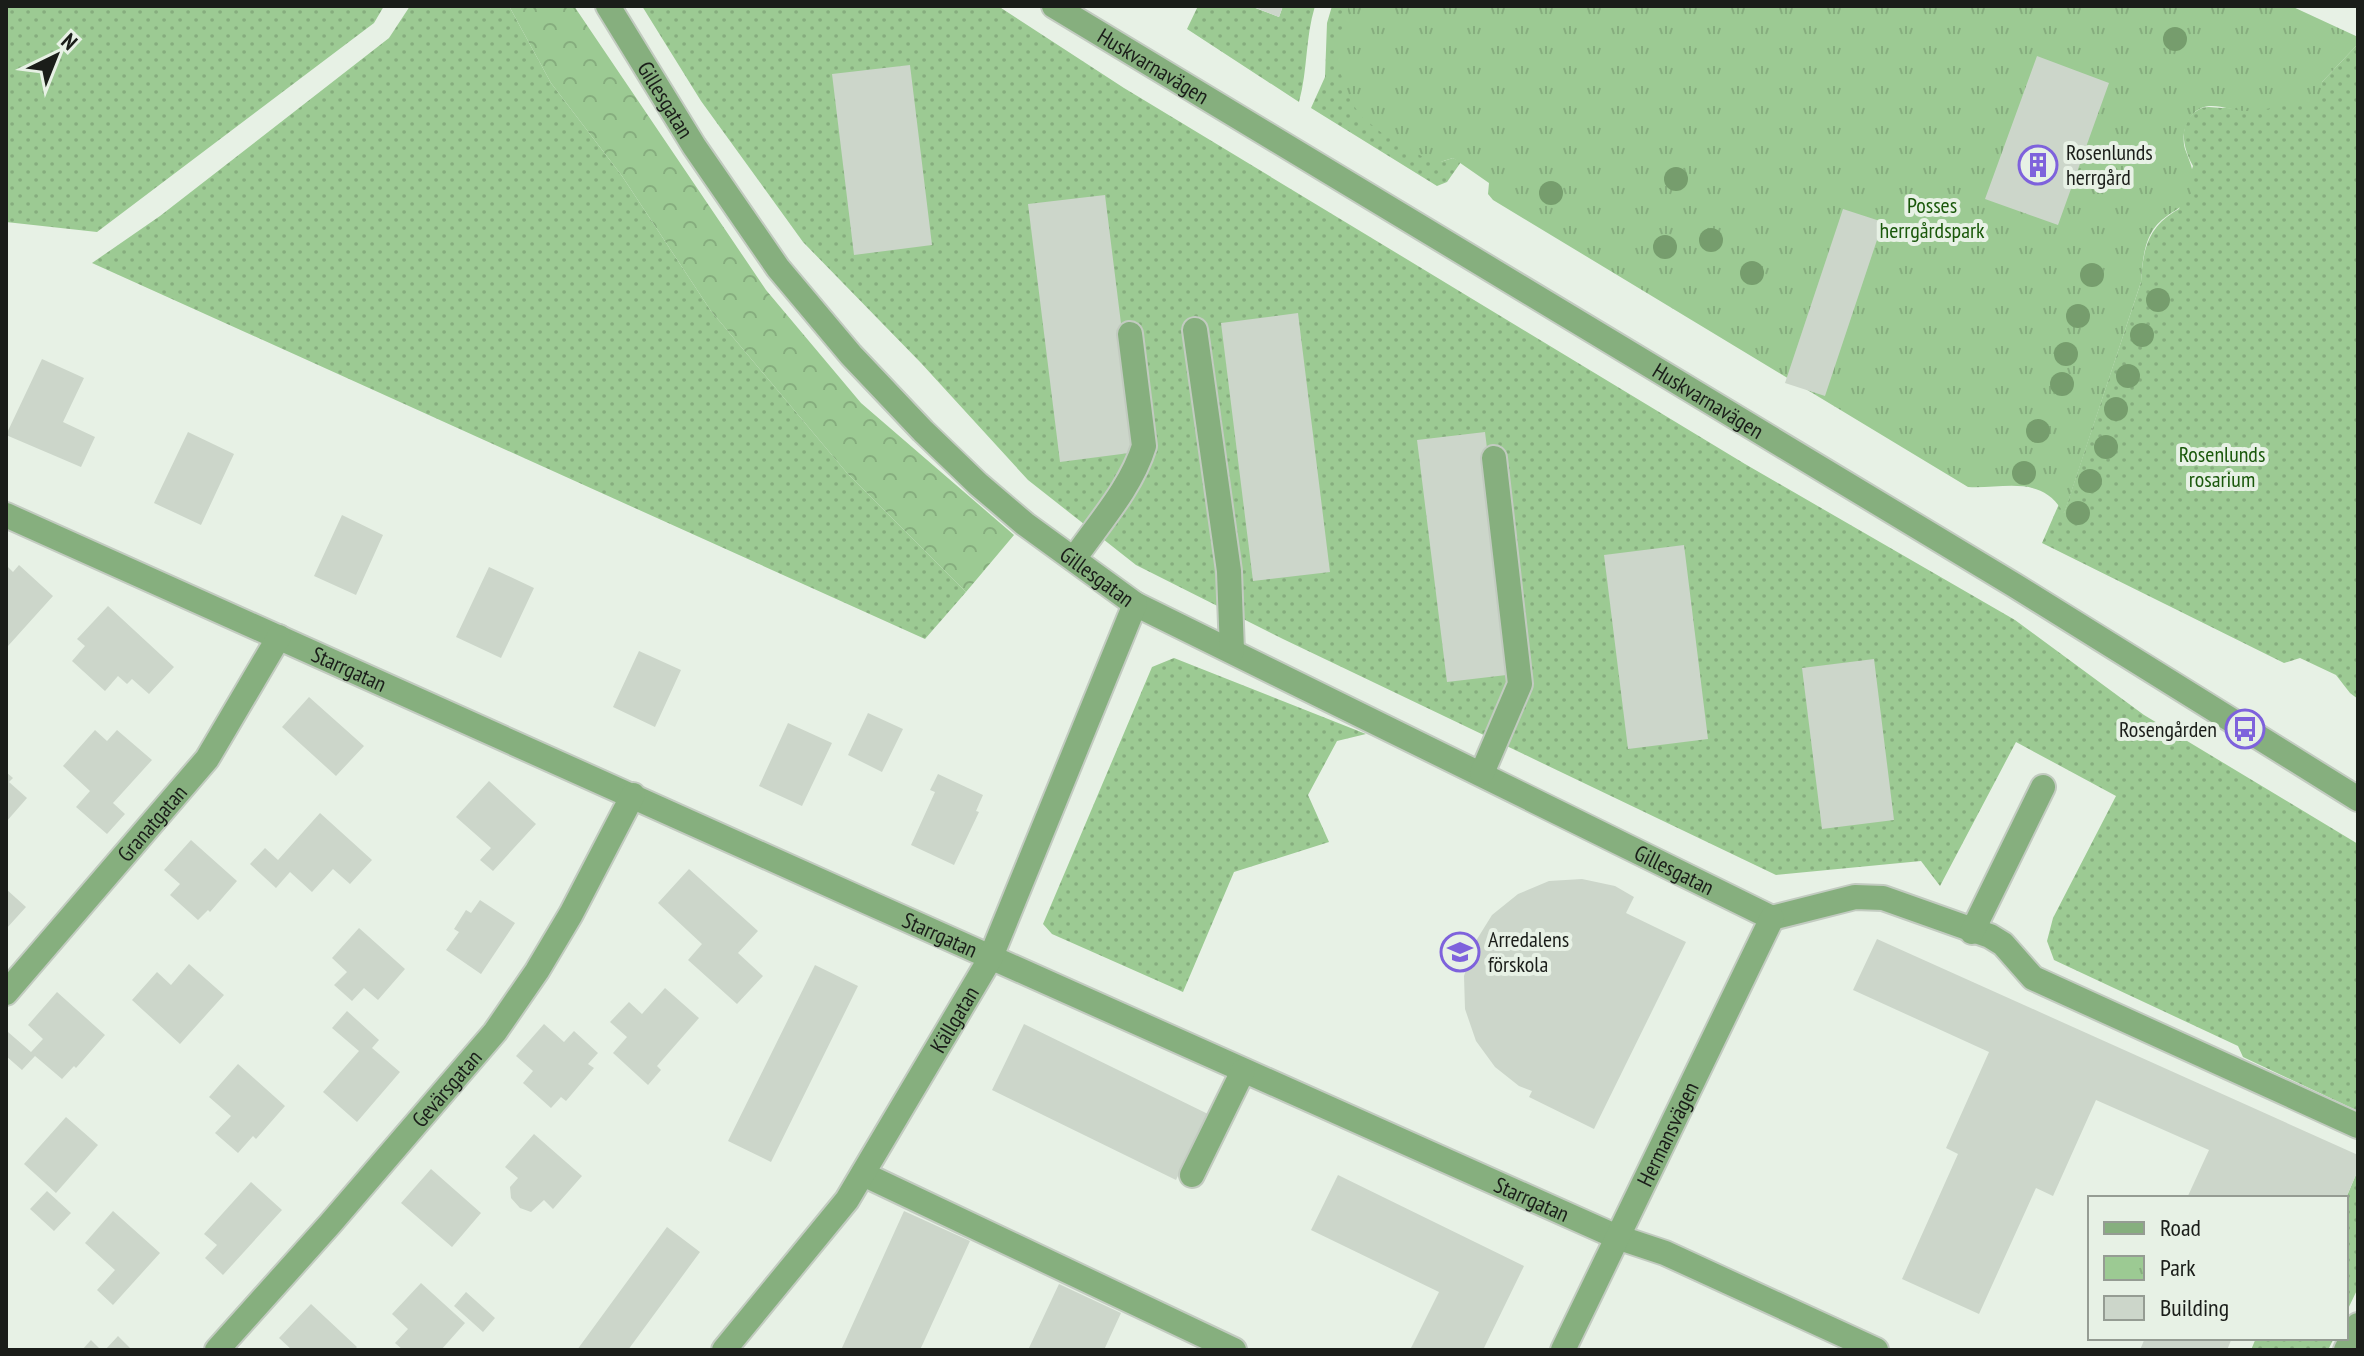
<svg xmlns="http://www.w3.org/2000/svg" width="2364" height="1356" font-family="'PT Sans Narrow',sans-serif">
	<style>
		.grass { fill: url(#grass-dots) }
		.forest { fill: url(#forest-crowns) }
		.park { fill: url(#park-tufts) }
		.building { fill: #ccd6ca }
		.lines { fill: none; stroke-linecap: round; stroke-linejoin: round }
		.minor-casing { stroke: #c2cbc0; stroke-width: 28 }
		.minor { stroke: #86af7e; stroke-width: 24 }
		.tree { fill: #769d6d }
		.labels { text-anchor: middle; stroke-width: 8; stroke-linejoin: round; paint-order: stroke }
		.street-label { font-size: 22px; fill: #1a1d19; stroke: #e7f1e5 }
		.poi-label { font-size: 22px; fill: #1a1d19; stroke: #e7f1e5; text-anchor: start }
		.park-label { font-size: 22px; fill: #1a580b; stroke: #e7f1e5 }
	</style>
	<defs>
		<pattern id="grass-dots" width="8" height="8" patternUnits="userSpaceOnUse" patternTransform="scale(2)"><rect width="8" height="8" fill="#9cca93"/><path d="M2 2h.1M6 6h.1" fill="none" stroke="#86ad7e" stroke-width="1.8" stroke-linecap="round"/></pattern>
		<pattern id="forest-crowns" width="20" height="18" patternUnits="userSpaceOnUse" patternTransform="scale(2)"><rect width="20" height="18" fill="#9cca93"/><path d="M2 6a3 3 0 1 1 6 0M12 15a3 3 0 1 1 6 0" fill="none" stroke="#86ad7e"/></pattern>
		<pattern id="park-tufts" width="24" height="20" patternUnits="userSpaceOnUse" patternTransform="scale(2)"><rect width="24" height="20" fill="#9cca93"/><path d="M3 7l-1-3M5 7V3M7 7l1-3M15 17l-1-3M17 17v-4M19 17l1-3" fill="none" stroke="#86ad7e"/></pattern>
	</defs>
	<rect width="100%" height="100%" fill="#e7f1e5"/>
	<!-- grass -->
	<path class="grass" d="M6,6h378l-10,17 -277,209 -91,-10z
		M410,6h99l42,77 71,93 89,135 136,162 119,119 -41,47 -833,-376 68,-47 229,-178z
		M642,6h356l126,82 621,376 270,156 129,95 214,129v267l-115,-54 -5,-11 -184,-86 -7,-19 6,-23 63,-122 -100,-54 -76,144 -19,-25 -145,14 -493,-236 -147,-74 -108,-85 -107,-117 -118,-121 -102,-141z
		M1198,6h52l29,11 4,-11h32c-10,33 -7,63 -16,96l-112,-73z
		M1332,6h68l148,106 -108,50 13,-4 8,4 -14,20 -10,4 -126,-78 14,-31 2,-54z
		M2358,44v655l-8,-6 -14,-18 -36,-17 -16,5 -242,-120 17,-39 5,9 77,-231c2,-33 7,-56 38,-73l14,-43c-10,-18 -16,-43 5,-56 8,-5 16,-2 24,-2 33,1 69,-3 98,-17l2,-9z
		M1174,658l192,76 -29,7 -29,54 21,47 -95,30 -51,120 -131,-58 -9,-10 109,-257z
		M2358,1170v118l-12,25v-115z
		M2256,1338h78l-6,12h-77z"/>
	<!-- forest -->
	<path class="forest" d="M509,6h65l192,284 95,113 153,132 -48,57 -119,-119 -136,-162 -89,-135 -71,-93z"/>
	<!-- park -->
	<path class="park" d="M1349,6h942l67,31v7l-36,38 -1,16 -14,10 -7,-7c-16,3 -32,9 -48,10 -15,1 -30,-6 -43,-5 -20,2 -29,26 -24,43 6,16 13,30 5,47 -5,10 -15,14 -23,20 -23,15 -24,41 -26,66l-77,232c-21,-40 -60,-25 -96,-27l-475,-287 -5,-6 1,-11 -36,-25 -13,4 -10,-1 -47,-27 -21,-17 -11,-15 -17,-47z"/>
	<!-- building -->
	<path class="building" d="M1251,6h32l-4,11z
		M2037,56l72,27 -51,142 -73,-26z
		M910,65l22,180 -78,10 -22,-181z
		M1105,195l32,257 -77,10 -32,-258z
		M1843,209l40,13 -58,174 -40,-13z
		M1298,313l32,259 -77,9 -32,-258z
		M42,359l42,19 -21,44 32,15 -14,30 -75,-32z
		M188,432l46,22 -33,71 -47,-22z
		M1485,432l30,242 -68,8 -30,-242z
		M342,515l41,20 -27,60 -42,-19z
		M1684,545l24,194 -80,10 -24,-194z
		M6,565l7,7 6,-7 34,31 -45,50z
		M489,567l45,21 -33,70 -45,-21z
		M108,606l66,61 -25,27 -17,-15 -5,5 -9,-8 -13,15 -33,-30 13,-15 -8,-7z
		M639,651l42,19 -26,57 -42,-20z
		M1874,659l20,161 -72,9 -20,-161z
		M309,697l55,49 -28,30 -54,-49z
		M868,713l35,16 -21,43 -34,-17z
		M788,723l44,20 -30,63 -43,-20z
		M95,730l12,11 10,-11 35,30 -39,43 12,11 -18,20 -31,-27 14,-16 -27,-25z
		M6,772l7,6 -4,4 18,16 -21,24z
		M938,774l45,21 -7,16 3,1 -25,53 -43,-20 24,-53 -5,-2z
		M489,781l47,43 -43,47 -13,-11 11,-12 -35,-31z
		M320,813l52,47 -22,24 -17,-15 -21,23 -22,-20 -14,16 -26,-24 15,-16 13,12z
		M191,840l46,41 -27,31 -2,-2 -10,10 -28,-25 10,-11 -16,-14z
		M689,869l69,62 -20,22 25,23 -26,28 -49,-44 14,-16 -44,-41z
		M1582,879l33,7 19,11 -8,16 60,29 -92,187 -65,-32 3,-6 -13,-5 -24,-19 -19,-26 -11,-32 -1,-33 10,-32 18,-29 26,-21 31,-13z
		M6,889l20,18 -20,22z
		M480,900l35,23 -34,51 -35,-24 13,-18 -5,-3 12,-19 5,3z
		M359,928l46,41 -27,31 -14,-12 -12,13 -18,-16 13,-13 -15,-14z
		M1877,939l481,216v15l-12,28h-159l22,-48 -113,-50 -43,96 -17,-8 -57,126 -77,-35 56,-125 -12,-6 43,-96 -136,-62z
		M189,964l35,31 -44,49 -48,-44 25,-28 14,13z
		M815,965l43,21 -87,176 -43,-21z
		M665,988l34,30 -42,48 4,4 -13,15 -35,-32 14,-16 -17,-15 19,-20 13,12z
		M57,992l48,43 -29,33 -2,-2 -12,13 -27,-23 -13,14 -16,-14v-21l2,-3 23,20 12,-13 -15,-14z
		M347,1011l32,29 -7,8 28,24 -43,50 -34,-30 36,-41 -27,-23z
		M544,1024l20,18 10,-11 24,22 -10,11 6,4 -28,33 -5,-4 -10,11 -28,-25 10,-12 -17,-15z
		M1024,1024l184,90 -32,66 -184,-90z
		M238,1064l47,42 -29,33 -3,-3 -15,17 -23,-20 16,-17 -22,-19z
		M66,1117l32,28 -42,48 -32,-29z
		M534,1134l48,42 -29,33 -9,-9 -13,12 -11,-4 -9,-10 -1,-11 8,-9 -13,-11z
		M431,1169l50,44 -29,34 -51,-44z
		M1338,1175l186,91 -41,84h-73l29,-58 -128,-62z
		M251,1182l31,28 -59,65 -18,-17 12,-13 -13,-11z
		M47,1191l24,22 -17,18 -24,-22z
		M113,1211l47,42 -47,52 -16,-15 18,-20 -30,-27z
		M904,1211l66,30 -50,109h-79z
		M667,1227l33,25 -72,98h-51z
		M421,1283l44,40 -24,27h-38l-8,-7 13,-14 -16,-15z
		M1059,1284l62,29 -17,37h-76z
		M466,1292l29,26 -12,14 -29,-26z
		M311,1304l46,43 -3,3h-62l-13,-12z
		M118,1336l14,14h-27z
		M2145,1338h87l-5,12h-87z
		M91,1340l10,10h-19z"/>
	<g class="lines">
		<defs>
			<g id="minor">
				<path id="s1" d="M608,6l86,140 84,122 73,87 72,76 55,53 47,40 110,80 637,314"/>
				<path id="s2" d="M1054,6l960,579 344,214"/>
				<path d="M1195,330l34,241 3,80"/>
				<path id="s3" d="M6,515c537,240 1073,484 1611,722l48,16 211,97"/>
				<path d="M1074,559c24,-35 57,-71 70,-113l-14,-112"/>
				<path d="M1482,773l38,-89 -26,-226"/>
				<path d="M1772,918l83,-21 28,1 107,38 13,8 30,34 325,148"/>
				<path d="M1972,932l71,-145"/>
				<path id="s4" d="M6,993l201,-234 72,-122"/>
				<path d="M863,1174l371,176"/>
				<path d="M1192,1175l51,-104"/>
				<path id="s5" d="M217,1350l113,-126 165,-192 42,-61 34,-57 62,-119"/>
				<path id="s6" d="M724,1350l123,-150 143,-241 145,-355"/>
				<path id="s7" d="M1563,1350l209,-432"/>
				<path d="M2346,1350l12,-25"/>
			</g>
		</defs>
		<!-- minor casing -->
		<use href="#minor" class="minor-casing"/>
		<!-- minor -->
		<use href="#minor" class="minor"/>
	</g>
	<!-- trees -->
	<g class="tree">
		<circle cx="2175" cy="39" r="12"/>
		<circle cx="1676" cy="179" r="12"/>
		<circle cx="1551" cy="193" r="12"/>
		<circle cx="1711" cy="240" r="12"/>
		<circle cx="1665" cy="247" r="12"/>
		<circle cx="1752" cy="273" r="12"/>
		<circle cx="2092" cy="275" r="12"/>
		<circle cx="2158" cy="300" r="12"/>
		<circle cx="2078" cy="316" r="12"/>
		<circle cx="2142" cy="335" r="12"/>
		<circle cx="2066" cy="354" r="12"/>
		<circle cx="2128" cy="376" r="12"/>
		<circle cx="2062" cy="384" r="12"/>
		<circle cx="2116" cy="409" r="12"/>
		<circle cx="2038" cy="431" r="12"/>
		<circle cx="2106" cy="447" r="12"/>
		<circle cx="2024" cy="473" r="12"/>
		<circle cx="2090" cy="481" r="12"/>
		<circle cx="2078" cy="513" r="12"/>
	</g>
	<!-- icons -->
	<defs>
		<symbol id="building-ring" viewBox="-11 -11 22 22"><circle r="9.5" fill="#e7f1e5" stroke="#7e62dc" stroke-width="1.5"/><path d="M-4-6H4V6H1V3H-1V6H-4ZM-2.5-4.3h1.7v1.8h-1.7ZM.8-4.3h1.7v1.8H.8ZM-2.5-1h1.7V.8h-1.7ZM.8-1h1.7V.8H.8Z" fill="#7e62dc"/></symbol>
		<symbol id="bus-ring" viewBox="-11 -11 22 22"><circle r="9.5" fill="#e7f1e5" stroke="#7e62dc" stroke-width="1.5"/><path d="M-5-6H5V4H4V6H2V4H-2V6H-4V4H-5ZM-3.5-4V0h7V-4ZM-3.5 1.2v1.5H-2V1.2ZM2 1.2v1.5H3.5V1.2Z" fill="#7e62dc"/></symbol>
		<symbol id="school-ring" viewBox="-11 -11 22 22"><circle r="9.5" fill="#e7f1e5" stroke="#7e62dc" stroke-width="1.5"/><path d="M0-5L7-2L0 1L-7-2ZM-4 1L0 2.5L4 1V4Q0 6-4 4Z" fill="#7e62dc"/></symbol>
	</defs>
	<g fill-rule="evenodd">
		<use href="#building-ring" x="2016" y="143" width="44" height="44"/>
		<use href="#bus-ring" x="2223" y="707" width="44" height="44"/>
		<use href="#school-ring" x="1438" y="930" width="44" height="44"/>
	</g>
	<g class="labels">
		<!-- street labels -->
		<g class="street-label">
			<text dy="8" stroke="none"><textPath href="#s2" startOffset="116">Huskvarnavägen</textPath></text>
			<text dy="8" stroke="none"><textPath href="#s1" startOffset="110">Gillesgatan</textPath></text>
			<text dy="8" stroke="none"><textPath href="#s2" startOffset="764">Huskvarnavägen</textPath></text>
			<text dy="8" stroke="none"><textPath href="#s1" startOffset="758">Gillesgatan</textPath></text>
			<text dy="8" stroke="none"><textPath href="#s3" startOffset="376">Starrgatan</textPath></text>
			<text dy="8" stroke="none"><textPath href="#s4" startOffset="224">Granatgatan</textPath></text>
			<text dy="8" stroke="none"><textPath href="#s1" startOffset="1406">Gillesgatan</textPath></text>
			<text dy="8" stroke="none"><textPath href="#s3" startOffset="1024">Starrgatan</textPath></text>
			<text dy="8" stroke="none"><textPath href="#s6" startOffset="404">Källgatan</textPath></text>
			<text dy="8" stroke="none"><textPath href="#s5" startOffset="348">Gevärsgatan</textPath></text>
			<text dy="8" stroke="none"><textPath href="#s7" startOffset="240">Hermansvägen</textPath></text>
			<text dy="8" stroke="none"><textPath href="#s3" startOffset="1672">Starrgatan</textPath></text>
		</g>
		<!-- poi labels -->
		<g class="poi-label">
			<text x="2066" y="160">Rosenlunds<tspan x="2066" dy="25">herrgård</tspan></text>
			<text x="2217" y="737" text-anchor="end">Rosengården</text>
			<text x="1488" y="947">Arredalens<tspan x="1488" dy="25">förskola</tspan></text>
		</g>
		<!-- park labels -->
		<g class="park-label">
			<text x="1932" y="213">Posses<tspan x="1932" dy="25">herrgårdspark</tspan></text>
			<text x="2222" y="462">Rosenlunds<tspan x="2222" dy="25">rosarium</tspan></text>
		</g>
	</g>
	<!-- border -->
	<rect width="2364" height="1356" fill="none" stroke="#1a1d19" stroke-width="16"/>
	<!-- legend -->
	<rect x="2088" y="1196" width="260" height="144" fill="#e7f1e5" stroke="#959c93" stroke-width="2"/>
	<rect x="2104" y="1222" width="40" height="12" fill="#86af7e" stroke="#959c93" stroke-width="2"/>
	<text x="2160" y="1236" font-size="24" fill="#1a1d19">Road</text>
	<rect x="2104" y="1256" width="40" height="24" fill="url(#park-tufts)" stroke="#959c93" stroke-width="2"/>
	<text x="2160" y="1276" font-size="24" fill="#1a1d19">Park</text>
	<rect x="2104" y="1296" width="40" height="24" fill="#ccd6ca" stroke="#959c93" stroke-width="2"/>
	<text x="2160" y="1316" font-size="24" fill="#1a1d19">Building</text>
	<!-- north arrow -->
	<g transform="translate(56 56) rotate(43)" stroke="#e7f1e5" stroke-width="6" paint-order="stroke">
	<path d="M0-6L14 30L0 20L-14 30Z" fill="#1a1d19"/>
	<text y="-12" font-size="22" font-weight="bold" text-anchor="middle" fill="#1a1d19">N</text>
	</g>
</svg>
